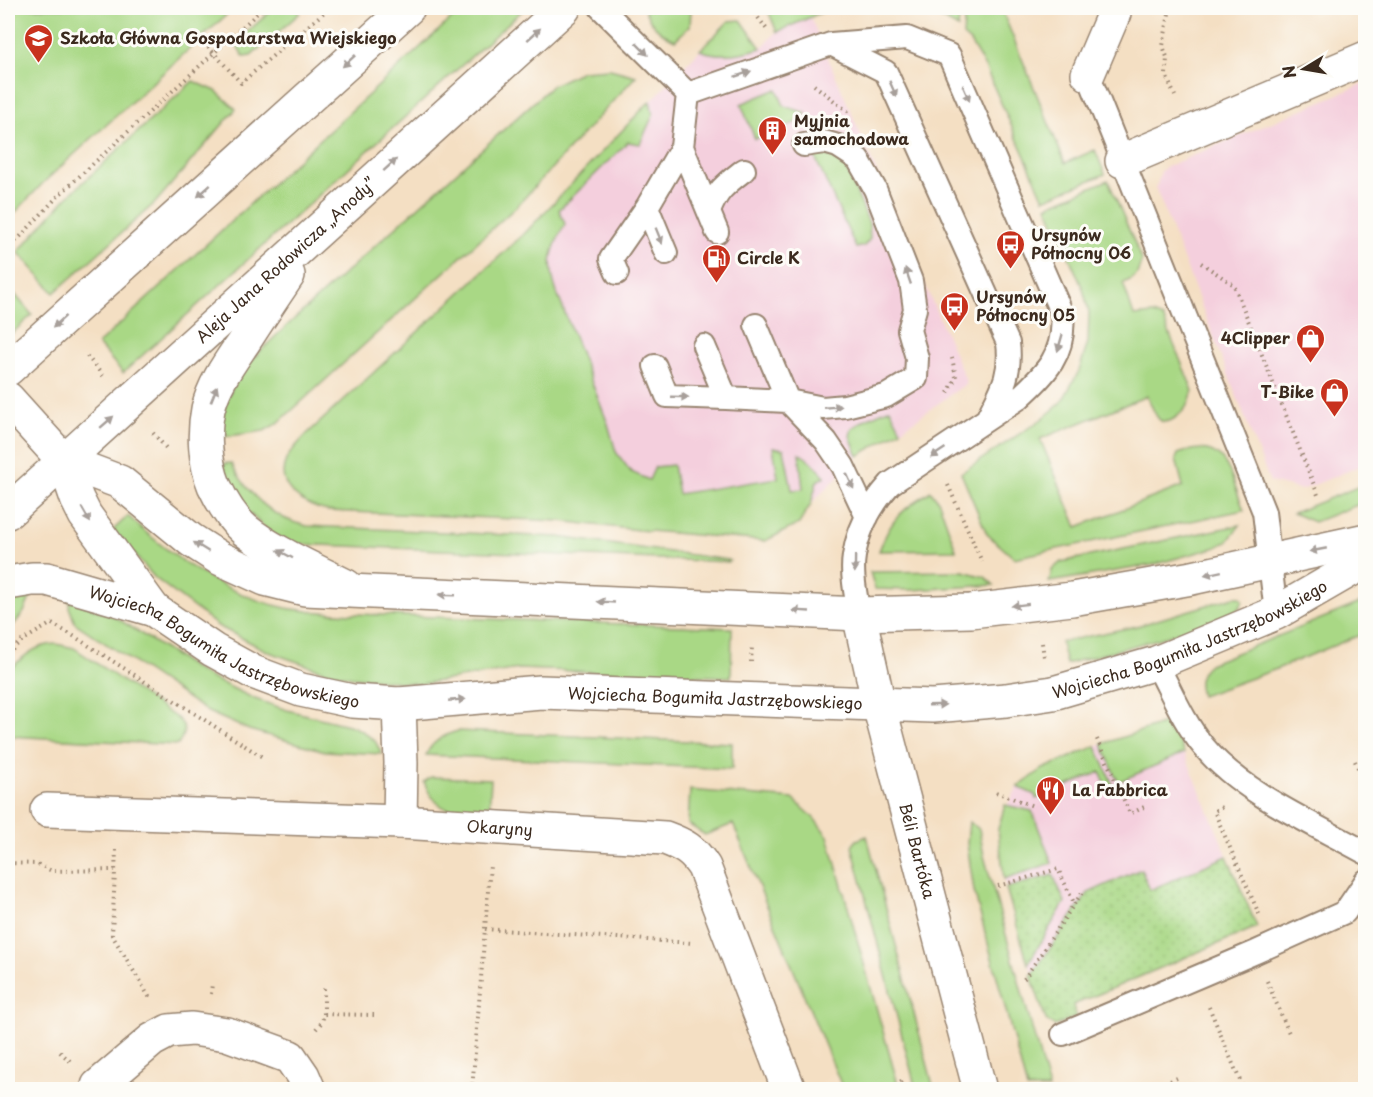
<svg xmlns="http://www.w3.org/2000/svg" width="1373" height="1097" font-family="'Playpen Sans',sans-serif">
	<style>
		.built { fill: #f4cfdd }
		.grass { fill: #a9d885; stroke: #728152; stroke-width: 1.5 }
		.garden { fill: url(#garden-dots); stroke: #728152; stroke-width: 1.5 }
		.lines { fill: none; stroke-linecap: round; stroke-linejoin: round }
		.lane-casing { stroke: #988470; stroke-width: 26 }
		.street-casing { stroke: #988470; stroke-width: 36 }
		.secondary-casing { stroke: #988470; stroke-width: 36 }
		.path { stroke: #988470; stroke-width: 4; stroke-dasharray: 1.5 4.5; stroke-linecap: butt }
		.lane { stroke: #fff; stroke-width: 22 }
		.street { stroke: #fff; stroke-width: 33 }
		.secondary { stroke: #fff; stroke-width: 33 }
		.oneway { fill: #a79f9a }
		.labels { text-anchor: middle; stroke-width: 6; stroke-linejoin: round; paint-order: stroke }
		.poi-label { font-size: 16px; font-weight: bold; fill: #3b2a1e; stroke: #fdfcf7; text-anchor: start }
		.street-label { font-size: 16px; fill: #3b2a1e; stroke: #fdfcf7 }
	</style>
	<defs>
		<pattern id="garden-dots" width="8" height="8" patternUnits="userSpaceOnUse" patternTransform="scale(1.5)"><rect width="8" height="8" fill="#a9d885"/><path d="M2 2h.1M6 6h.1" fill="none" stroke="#92ba72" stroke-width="1.8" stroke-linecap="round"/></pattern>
	</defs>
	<rect width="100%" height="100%" fill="#fdfcf7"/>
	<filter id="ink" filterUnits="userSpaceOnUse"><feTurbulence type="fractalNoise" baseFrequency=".0167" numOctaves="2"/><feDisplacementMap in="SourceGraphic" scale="12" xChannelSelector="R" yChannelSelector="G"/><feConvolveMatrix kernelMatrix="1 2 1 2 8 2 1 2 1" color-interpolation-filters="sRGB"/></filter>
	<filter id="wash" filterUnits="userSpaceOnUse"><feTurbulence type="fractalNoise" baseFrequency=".008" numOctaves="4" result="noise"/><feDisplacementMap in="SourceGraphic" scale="24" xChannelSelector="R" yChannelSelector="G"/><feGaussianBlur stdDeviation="1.35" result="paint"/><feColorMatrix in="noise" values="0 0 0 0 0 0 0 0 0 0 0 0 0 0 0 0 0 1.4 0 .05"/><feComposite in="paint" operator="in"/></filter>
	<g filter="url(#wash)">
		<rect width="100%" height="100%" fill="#f4dfc3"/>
		<!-- built -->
		<path class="built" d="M810,16l157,367 -66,47 -43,26 -47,48 -12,20 -34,17 -127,-11 -112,-298 174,-182 9,3 52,-5 16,-16z
			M1365,83v381l-63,26 -32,-8 -114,-293 5,-18 7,-5z
			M1171,721l86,206 -184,78 -18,21 -9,-6 -42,-141 -6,-50 3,-13 17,-29 25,-18 53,-23z"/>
		<!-- grass -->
		<path class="grass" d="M8,8h226l-190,174 -36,38z
			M274,8h21l5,5 -49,43 -7,1 -9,-14z
			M463,8h62l-402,365 -25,-29z
			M644,8h47l-1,18 -15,14c-15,-7 -25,-16 -31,-32z
			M767,8h64l-54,24z
			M920,8h40l-2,20 -33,-19z
			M965,8h36l64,155 30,-13 10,24 -61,25 -59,-132 -15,-25 -7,-6z
			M741,20l20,28c-19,6 -41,10 -61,2l29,-29z
			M610,69l26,7 -119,130 -239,217 -14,8 -43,6c1,-9 1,-19 3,-28 9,-36 42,-64 68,-88l261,-236 29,-14z
			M193,81l23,10 20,18 -80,93 -102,91 -36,-41 48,-54z
			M777,89l7,17 22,7 -4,7 -47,19 -14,-35z
			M650,101l3,14 -13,29 -12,-2 -69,68 6,14c-15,28 -18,39 -8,69l51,131 8,28 15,20 18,8 6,-13 18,-2 5,29 100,-16 -5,-31 11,2 8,41 11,-1 -4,-36 13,9 13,14 -8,5 -6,23 -12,20 -34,17 -127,-11 -78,-9 -232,-10c-21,-4 -55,-23 -42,-51 4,-9 14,-18 21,-26l219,-202z
			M824,154l17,7 4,4 24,58 1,16 -6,7 -8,2 -42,-93z
			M1108,180l34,80 -5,14 -5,5 -9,4 11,33 19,-2 10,4 30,73c-2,4 -3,10 -5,13 -5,9 -22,25 -30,14 -5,-6 -7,-15 -11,-22l-107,43 37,88 106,-41 -7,-27 2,-5c49,-19 51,20 66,56l-230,48 -27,-24 -26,-61 81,-54 19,-16 18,-32 9,-29 1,-30 -6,-23 -36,-83z
			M8,286l24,29 -24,22z
			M890,408l11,22 -43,26 -8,-20 2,-8 14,-9z
			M231,463c16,30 41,56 76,63l251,11 172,23 -1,2 -433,-18 -23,-8 -34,-33 -17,-39z
			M1365,484v18l-51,20 -21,-9z
			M931,491l8,11 17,48 -77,1c12,-33 23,-41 52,-60z
			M128,516c44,42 97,79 158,92 23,4 46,5 69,6l377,14 -1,49 -212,-8 -99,15 -68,-7 -28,-6 -55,-19 -51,-26 -63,-48 -42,-48z
			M1240,525l-12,16 -11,6 -65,18 -103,17 3,-12 9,-8z
			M963,571l22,6 9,8 -82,5 -37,-1 -5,-17z
			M32,593l-8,19 -16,20v-33z
			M1234,597h7l2,3c-3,10 -9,12 -17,16l-57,20 -103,28 -5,-22 76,-16z
			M70,599l47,19 86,56 52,25 32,11 65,16 10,5 13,10 7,13 -57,-3 -76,-21 -41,-18 -133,-89 -6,-16z
			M1363,602l2,2v29l-91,37 -73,26c-4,-13 -3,-23 8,-32z
			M56,644l18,4 104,71c9,8 6,16 0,26l-170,-9v-65c15,-14 26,-26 48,-27z
			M1171,721l13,32 -66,29 -16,-38z
			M458,731l274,12v26l-306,-14c6,-14 18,-20 32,-24z
			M1096,746l17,39 -6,3 -7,-16 -64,27 -1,-4 -17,-8 25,-18z
			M431,777l60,2 -2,35c-32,-2 -51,2 -65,-32z
			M690,790l103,9 20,18 15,19 69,245 -12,8h-42l-110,-265 -28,11 -17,-11z
			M1005,805l27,6 20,52 -48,16 -6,-50z
			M969,822l10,7 5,27 65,233h-22l-53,-198 -7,-48z
			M867,836l67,253h-18l-64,-243 5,-6z"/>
		<!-- garden -->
		<path class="garden" d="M1227,856l30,71 -184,78 3,12 -21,9 -9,-6 -15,-44 57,-83 53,-24 9,21z
			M1053,875l12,27 -37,62 -22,-76z"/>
	</g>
	<g filter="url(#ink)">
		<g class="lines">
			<defs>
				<path id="lane" d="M601,8l87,86
					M831,44l55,28 122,271c4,32 -7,48 -21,76
					M1088,74l176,438 12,101
					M688,94l143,-50 76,-6 42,17 113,259c4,40 -16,59 -43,84l-129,86c-18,20 -32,45 -36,72 -3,18 2,40 5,58
					M688,94l-6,53 35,85
					M709,212c8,-22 17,-28 35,-42
					M666,253l-19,-46 35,-60
					M617,273l-6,-14 36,-52
					M756,325l32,76 38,40 17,25 24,51
					M704,346l22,52 62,3 35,7 22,-2 41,-10 30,-18 1,-20 -8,-28 6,-21 -4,-28 -36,-92 -17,-30 -20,-13 -14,-4 -20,3
					M655,366l12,30 59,2
					M1156,663c15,28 28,60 48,84 38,46 110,77 162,106
					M1063,1034l193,-82 89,-40 21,-31"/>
				<g id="street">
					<path d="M1088,74l26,-61v-5"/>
					<path d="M1122,161l244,-103"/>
					<path d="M399,704l2,59 -1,59"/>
					<path id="s1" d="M47,810l353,12 265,16c19,7 28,12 39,29l85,223"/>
					<path d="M102,1090l-4,-4 54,-46 17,-9 23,-2 35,5 63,23 13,19 6,14"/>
				</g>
				<g id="secondary">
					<path d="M288,275c-14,21 -29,43 -43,65 -14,21 -31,43 -37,69 -5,24 -3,54 6,76 8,17 17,33 31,45 27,22 70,40 101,56"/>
					<path d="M8,369l400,-361"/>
					<path d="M8,399l56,62 13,38 8,16 69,95"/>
					<path d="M64,461l56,21 71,58 28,18 46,21 40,10 554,25 112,-3 101,-12 120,-21 174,-38"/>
					<path id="s2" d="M8,512l556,-504"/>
					<path id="s3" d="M8,583l24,-4h15l107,31 59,40 40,22 48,18 51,11 47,3 142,-12 392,14 73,-6 47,-7 103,-30 120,-50 90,-52"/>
					<path id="s4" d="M859,614l20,91 101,385"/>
				</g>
			</defs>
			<!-- lane casing -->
			<use href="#lane" class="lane-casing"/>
			<!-- street casing -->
			<use href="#street" class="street-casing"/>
			<!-- secondary casing -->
			<use href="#secondary" class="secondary-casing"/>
			<!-- path -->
			<path class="path" d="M751,8l17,23
				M1170,8l-7,38 4,11 -1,18 9,21
				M204,42l37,41 88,-75
				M814,85l36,28
				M8,250l50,-54 205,-188
				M1201,263l33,22 84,210
				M87,356l16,20
				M948,393l8,-16 -4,-19
				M153,433l13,15
				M948,485l34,77
				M52,624l20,11 192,123
				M1042,643l2,14
				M8,654l12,-12 32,-19
				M751,662l1,-16
				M1097,739l33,75 14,-7
				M1355,761l11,25
				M996,792l37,14
				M1222,807l-8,4 45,103
				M116,850l-4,85 39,65
				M8,863l29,1 15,7 63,-1
				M998,886l60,-17 16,34
				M485,929l207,14
				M1024,979l59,-88
				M1267,981l22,52
				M211,994l1,-11
				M1209,1007l35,83
				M324,1014v-27
				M316,1029l6,-7 2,-8 50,1
				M60,1052l10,9
				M472,1090l18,-224
				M891,1090l14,-11
				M1148,1090l29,-12"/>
			<!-- lane -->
			<use href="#lane" class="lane"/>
			<!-- street -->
			<use href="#street" class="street"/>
			<!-- secondary -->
			<use href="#secondary" class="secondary"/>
		</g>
		<!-- one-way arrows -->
		<defs><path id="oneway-solid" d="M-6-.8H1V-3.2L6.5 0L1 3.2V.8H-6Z" transform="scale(1.5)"/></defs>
		<g class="oneway">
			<use href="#oneway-solid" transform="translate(534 34) rotate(-42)"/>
			<use href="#oneway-solid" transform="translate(642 49) rotate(45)"/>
			<use href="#oneway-solid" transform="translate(349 61) rotate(138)"/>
			<use href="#oneway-solid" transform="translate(743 74) rotate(-19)"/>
			<use href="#oneway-solid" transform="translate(893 89) rotate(66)"/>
			<use href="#oneway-solid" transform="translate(966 93) rotate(66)"/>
			<use href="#oneway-solid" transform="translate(390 165) rotate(-42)"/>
			<use href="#oneway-solid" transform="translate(204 191) rotate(138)"/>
			<use href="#oneway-solid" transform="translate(659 236) rotate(68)"/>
			<use href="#oneway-solid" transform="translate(908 276) rotate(-109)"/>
			<use href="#oneway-solid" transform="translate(59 322) rotate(137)"/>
			<use href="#oneway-solid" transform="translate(1060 343) rotate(106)"/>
			<use href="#oneway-solid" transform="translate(214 394) rotate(-68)"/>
			<use href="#oneway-solid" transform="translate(680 397) rotate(2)"/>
			<use href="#oneway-solid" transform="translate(833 407) rotate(-5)"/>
			<use href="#oneway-solid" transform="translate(107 422) rotate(-41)"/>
			<use href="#oneway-solid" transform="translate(938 453) rotate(146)"/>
			<use href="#oneway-solid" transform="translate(850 481) rotate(65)"/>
			<use href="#oneway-solid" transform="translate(86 515) rotate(60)"/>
			<use href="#oneway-solid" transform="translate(201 547) rotate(-148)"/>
			<use href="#oneway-solid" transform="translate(1318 550) rotate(169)"/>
			<use href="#oneway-solid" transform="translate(285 554) rotate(-152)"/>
			<use href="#oneway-solid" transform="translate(855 564) rotate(91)"/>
			<use href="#oneway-solid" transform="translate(1213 573) rotate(168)"/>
			<use href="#oneway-solid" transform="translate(447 595) rotate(-178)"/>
			<use href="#oneway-solid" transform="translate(606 602) rotate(-177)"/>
			<use href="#oneway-solid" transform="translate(1020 605) rotate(173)"/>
			<use href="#oneway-solid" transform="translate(801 611) rotate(-177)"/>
			<use href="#oneway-solid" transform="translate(457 700) rotate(-5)"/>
			<use href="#oneway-solid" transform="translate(937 705) rotate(-2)"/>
		</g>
	</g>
	<!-- icons -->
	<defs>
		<symbol id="university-pin" viewBox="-11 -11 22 30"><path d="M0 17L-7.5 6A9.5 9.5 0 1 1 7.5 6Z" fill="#c8321e" stroke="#fdfcf7"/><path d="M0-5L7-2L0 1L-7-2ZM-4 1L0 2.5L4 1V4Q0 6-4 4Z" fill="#fff"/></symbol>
		<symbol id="building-pin" viewBox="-11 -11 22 30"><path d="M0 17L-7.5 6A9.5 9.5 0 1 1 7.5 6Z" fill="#c8321e" stroke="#fdfcf7"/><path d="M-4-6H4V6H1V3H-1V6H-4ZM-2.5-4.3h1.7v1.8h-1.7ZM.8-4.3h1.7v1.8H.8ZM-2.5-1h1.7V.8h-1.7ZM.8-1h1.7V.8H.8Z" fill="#fff"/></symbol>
		<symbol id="bus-pin" viewBox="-11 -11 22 30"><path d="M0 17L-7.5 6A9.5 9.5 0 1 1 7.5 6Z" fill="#c8321e" stroke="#fdfcf7"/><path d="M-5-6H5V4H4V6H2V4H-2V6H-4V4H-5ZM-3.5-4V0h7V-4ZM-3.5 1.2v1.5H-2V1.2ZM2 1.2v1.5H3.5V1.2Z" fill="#fff"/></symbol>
		<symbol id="fuel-pin" viewBox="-11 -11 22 30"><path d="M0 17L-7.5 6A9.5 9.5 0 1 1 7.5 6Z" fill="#c8321e" stroke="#fdfcf7"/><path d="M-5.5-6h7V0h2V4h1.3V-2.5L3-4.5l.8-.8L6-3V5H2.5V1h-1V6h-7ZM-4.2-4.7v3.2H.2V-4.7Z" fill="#fff"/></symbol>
		<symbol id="shop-pin" viewBox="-11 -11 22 30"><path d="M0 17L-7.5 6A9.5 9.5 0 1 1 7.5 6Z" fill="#c8321e" stroke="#fdfcf7"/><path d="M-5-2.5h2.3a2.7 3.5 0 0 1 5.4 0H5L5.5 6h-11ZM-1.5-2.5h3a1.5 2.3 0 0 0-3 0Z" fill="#fff"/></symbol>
		<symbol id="restaurant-pin" viewBox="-11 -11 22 30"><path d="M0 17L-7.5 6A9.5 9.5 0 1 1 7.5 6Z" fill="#c8321e" stroke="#fdfcf7"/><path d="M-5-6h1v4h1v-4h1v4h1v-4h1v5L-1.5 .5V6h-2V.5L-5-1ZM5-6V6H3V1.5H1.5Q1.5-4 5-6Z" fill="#fff"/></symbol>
	</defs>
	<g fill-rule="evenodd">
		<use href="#university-pin" x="22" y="22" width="33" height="45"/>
		<use href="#building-pin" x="756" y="114" width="33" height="45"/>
		<use href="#bus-pin" x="994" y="228" width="33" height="45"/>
		<use href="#fuel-pin" x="700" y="242" width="33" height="45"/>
		<use href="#bus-pin" x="938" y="290" width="33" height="45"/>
		<use href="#shop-pin" x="1294" y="322" width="33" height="45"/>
		<use href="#shop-pin" x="1318" y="376" width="33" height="45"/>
		<use href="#restaurant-pin" x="1034" y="774" width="33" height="45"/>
	</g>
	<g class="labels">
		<!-- poi labels -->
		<g class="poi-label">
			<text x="60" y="44">Szkoła Główna Gospodarstwa Wiejskiego</text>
			<text x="794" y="127">Myjnia<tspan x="794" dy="18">samochodowa</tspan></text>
			<text x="1031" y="241">Ursynów<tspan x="1031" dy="18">Północny 06</tspan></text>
			<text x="737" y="264">Circle K</text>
			<text x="976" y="303">Ursynów<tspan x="976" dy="18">Północny 05</tspan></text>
			<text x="1290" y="344" text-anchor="end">4Clipper</text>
			<text x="1314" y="398" text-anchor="end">T-Bike</text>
			<text x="1072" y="796">La Fabbrica</text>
		</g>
		<!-- street labels -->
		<g class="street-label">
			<text dy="6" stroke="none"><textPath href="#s2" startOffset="375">Aleja Jana Rodowicza „Anody”</textPath></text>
			<text dy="6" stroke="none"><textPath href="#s3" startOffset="1221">Wojciecha Bogumiła Jastrzębowskiego</textPath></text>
			<text dy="6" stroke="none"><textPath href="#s3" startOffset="231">Wojciecha Bogumiła Jastrzębowskiego</textPath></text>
			<text dy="6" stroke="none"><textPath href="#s3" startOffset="735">Wojciecha Bogumiła Jastrzębowskiego</textPath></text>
			<text dy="6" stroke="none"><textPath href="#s1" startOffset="453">Okaryny</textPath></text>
			<text dy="6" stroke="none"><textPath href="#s4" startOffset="244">Béli Bartóka</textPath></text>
		</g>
	</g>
	<!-- margin -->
	<rect width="1373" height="1097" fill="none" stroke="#fdfcf7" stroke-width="30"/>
	<!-- north arrow -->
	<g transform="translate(1304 69) rotate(259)" stroke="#fdfcf7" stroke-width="4.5" paint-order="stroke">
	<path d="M0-4.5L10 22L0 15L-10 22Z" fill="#3b2a1e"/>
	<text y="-9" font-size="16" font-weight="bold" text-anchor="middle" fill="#3b2a1e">N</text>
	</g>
</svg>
